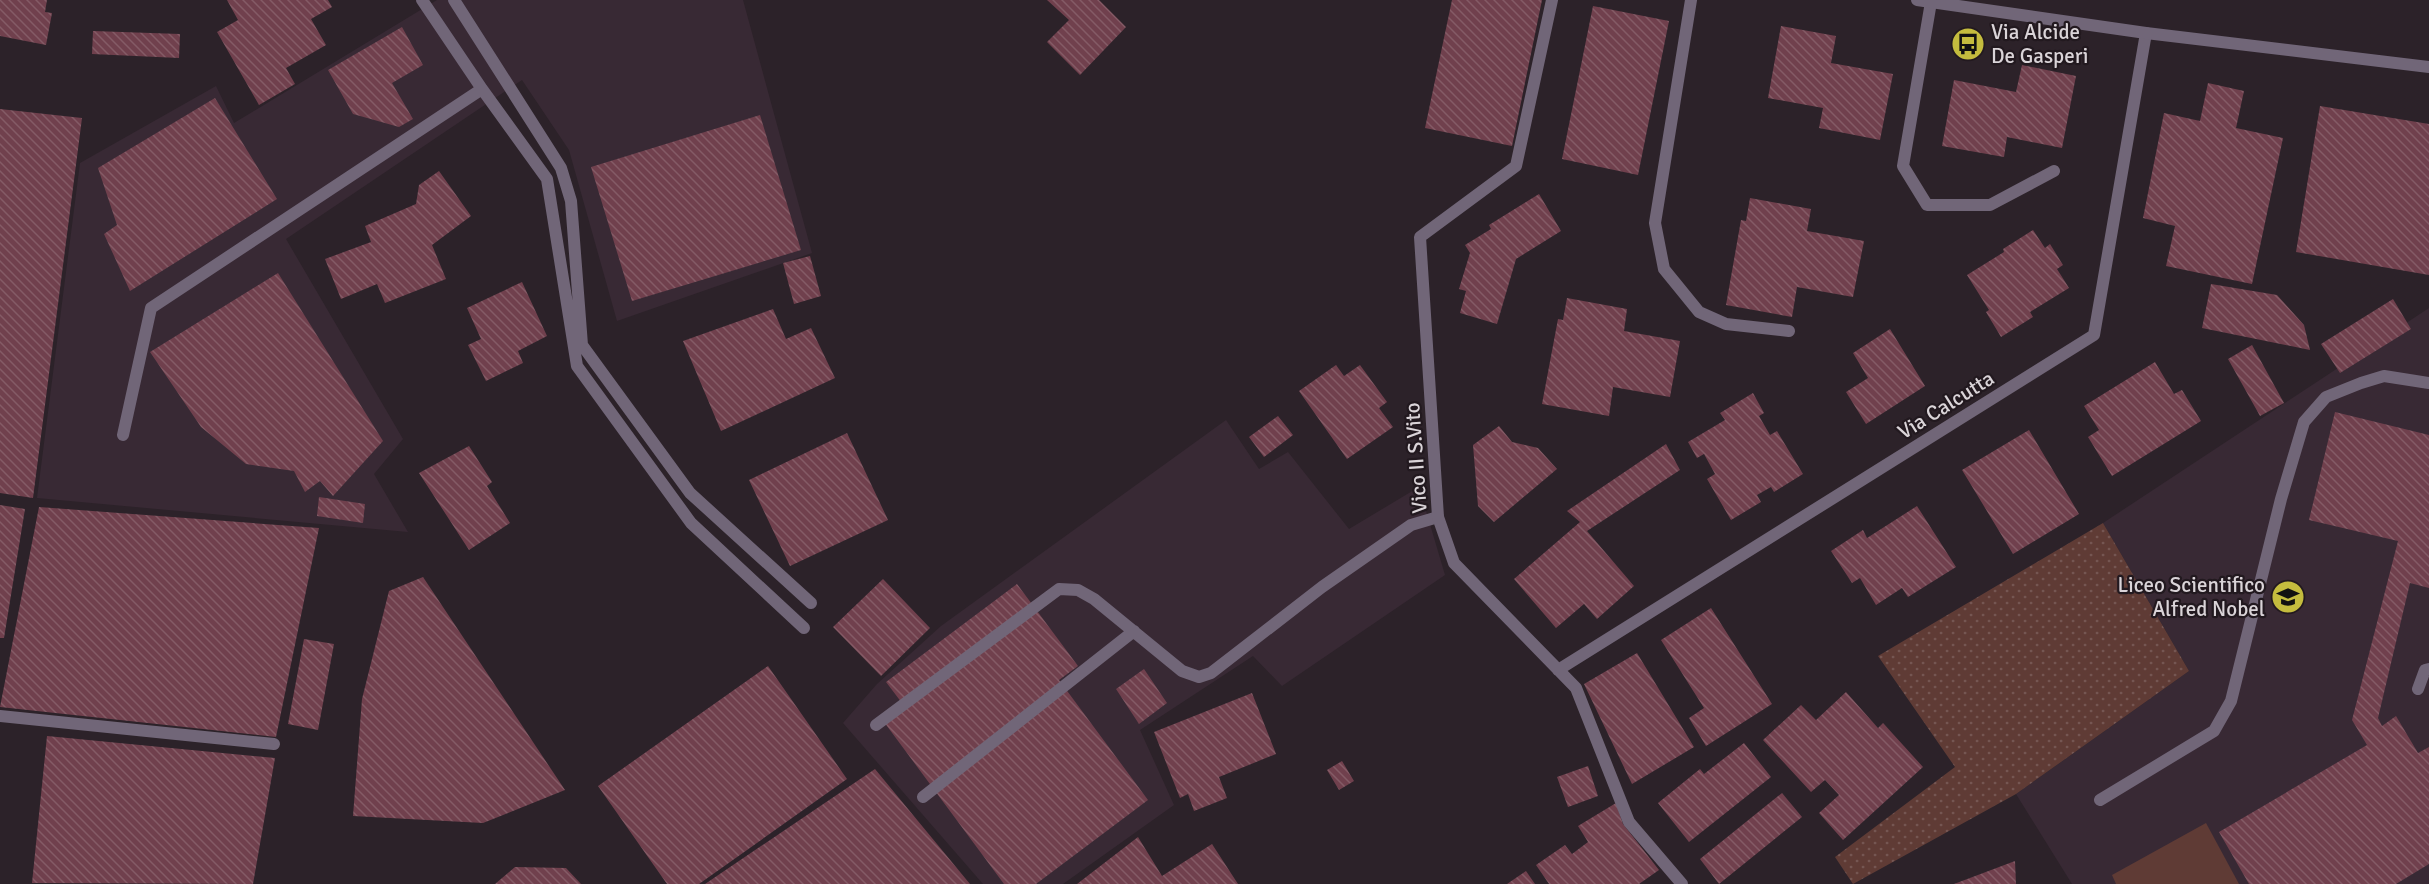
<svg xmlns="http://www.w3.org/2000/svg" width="2429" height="884" font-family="Signika,sans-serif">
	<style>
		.built { fill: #382934 }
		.grass { fill: url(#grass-dots) }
		.pitch { fill: #5f3b35 }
		.building { fill: url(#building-back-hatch) }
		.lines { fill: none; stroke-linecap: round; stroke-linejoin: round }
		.service { stroke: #716678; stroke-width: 12 }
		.minor { stroke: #716678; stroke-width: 12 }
		.tertiary { stroke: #716678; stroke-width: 12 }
		.labels { text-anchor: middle; stroke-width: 4.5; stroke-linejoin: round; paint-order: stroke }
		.poi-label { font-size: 21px; fill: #dad4d8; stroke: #22191f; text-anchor: start }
		.street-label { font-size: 21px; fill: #dad4d8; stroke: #22191f }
	</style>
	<defs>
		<pattern id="grass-dots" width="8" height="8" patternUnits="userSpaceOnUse" patternTransform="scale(1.5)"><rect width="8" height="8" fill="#5f3b35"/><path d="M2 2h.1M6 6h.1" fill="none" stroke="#755652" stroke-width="1.8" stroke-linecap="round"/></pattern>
		<pattern id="building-back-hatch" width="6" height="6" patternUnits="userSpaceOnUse" patternTransform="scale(1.5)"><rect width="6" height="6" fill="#70404d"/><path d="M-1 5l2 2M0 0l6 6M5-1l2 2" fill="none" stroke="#845b66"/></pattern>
	</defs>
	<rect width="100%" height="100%" fill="#2c2229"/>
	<!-- built -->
	<path class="built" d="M437,0h306l69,253 -195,68 -48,-171 -47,-70 -236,159 117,200 -29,35 34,58 -371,-34 43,-335 136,-77 18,37z
		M2429,308v576h-357l-56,-90 173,-123 -86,-148z
		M1226,420l33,49 29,-17 61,77 70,-42 26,88 -163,111 -29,-30 -113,74 34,75 -111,79h-80l-140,-161 34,-39 64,-58z"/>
	<!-- grass -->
	<path class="grass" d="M2103,523l86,148 -173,123 -163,90 -18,-27 120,-90 -77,-111z"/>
	<!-- pitch -->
	<path class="pitch" d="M2206,823l33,61h-123l-4,-9z"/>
	<!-- building -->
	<path class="building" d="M0,0h47l-2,12 7,1 -6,32 -46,-9z
		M227,0h101l4,7 -21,12 15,26 -40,23 9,16 -36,21 -42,-73 21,-12z
		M1047,0h52l27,27 -46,48 -33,-33 22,-22z
		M1452,0h90l-30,146 -87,-18z
		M1593,6l76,15 -31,154 -76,-16z
		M1781,26l55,10 -5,27 62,11 -13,66 -61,-12 4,-20 -55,-10z
		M402,27l21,38 -31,18 21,36 -14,8 -46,-13 -25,-44z
		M93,31l87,3 -1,24 -87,-4z
		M2022,65l54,11 -14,72 -55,-11 -3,20 -62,-11 12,-66 62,12z
		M2208,83l36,8 -8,37 47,10 -31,146 -86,-18 9,-40 -32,-8 21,-105 36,8z
		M215,98l62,101 -147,92 -26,-57 13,-9 -19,-57z
		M2320,106l109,18v151l-133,-23z
		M0,109l82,9 -49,380 -33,-5z
		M760,115l41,135 -169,51 -41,-134z
		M439,171l32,45 -39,29 14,34 -61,24 -8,-19 -36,15 -16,-40 46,-17 -6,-16 51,-22 3,-19z
		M1539,194l22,37 -45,28 -19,65 -37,-11 6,-22 -7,-2 11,-36 -5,-8 26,-16 -2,-4z
		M1750,198l61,11 -4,22 57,10 -11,56 -56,-10 -5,30 -66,-12 15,-85 5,1z
		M2033,230l12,18 5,-4 13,21 -6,4 12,19 -39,24 3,5 -32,20 -15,-25 3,-2 -22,-35 37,-23 -1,-3z
		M810,256l11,40 -27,8 -11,-41z
		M278,273l105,168 -50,55 -13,-15 -15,11 -11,-21 -48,-7 -45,-37 -51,-75z
		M522,282l25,54 -29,15 5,12 -37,18 -18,-36 13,-6 -14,-31z
		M2211,284l66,11 27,30 6,25 -108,-22z
		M1567,298l60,11 -3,22 56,10 -10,56 -57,-10 -4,29 -67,-12 16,-85 5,1z
		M2393,299l18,30 -71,44 -19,-29z
		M773,309l13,30 25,-11 24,50 -114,53 -38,-90z
		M1890,329l35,57 -59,38 -20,-32 22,-14 -15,-25z
		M2252,345l32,58 -24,13 -32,-57z
		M2155,362l19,32 8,-4 19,31 -89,55 -24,-39 11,-7 -15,-24z
		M1336,365l8,11 16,-11 27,37 -8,6 14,19 -46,32 -48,-68z
		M1753,393l11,20 -5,3 11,19 7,-4 26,43 -29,18 -3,-5 -14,8 4,7 -30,18 -24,-41 8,-5 -11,-20 -7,4 -9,-16 37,-22 -5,-7z
		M2335,412l94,23v153l-19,-5 -32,135 4,8 14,-10 22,37 11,-6v117l-33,20h-147l-30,-52 148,-87 -15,-25 46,-179 -89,-21z
		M1278,416l15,19 -29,22 -15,-20z
		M1499,426l13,16 26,6 19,21 -63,53 -16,-16 -5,-61z
		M2029,430l50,84 -66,40 -51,-84z
		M847,433l41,87 -98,46 -41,-86z
		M1666,444l14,26 -93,61 47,55 -37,33 -13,-15 -28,24 -42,-49 66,-57 -13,-11z
		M469,446l23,36 -5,4 23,37 -41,27 -50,-77z
		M319,497l46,7 -2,19 -46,-7z
		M0,505l25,4 -21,129h-4z
		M1917,506l39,61 -48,30 -6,-9 -26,17 -16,-27 -8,5 -21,-32 32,-21 4,8z
		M39,507l280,21 -43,209 -276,-30z
		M423,577l142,213 -82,33 -130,-7 9,-117 27,-108z
		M883,579l47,49 -49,48 -48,-49z
		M1017,584l61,82 -19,14 89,120 -112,84h-32l-120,-162 21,-15 -19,-25z
		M1711,608l61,96 -66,42 -17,-28 15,-10 -43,-68z
		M304,639l30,5 -16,86 -30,-6z
		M1637,653l57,94 -62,37 -48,-100z
		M768,666l79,113 -148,105h-32l-69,-98z
		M1144,669l23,34 -28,21 -23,-35z
		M1846,692l32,36 5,-5 40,44 -80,73 -24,-27 20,-18 -14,-15 -14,12 -48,-52 38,-35 15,15z
		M1252,693l24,61 -57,23 8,21 -33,13 -6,-17 -8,4 -26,-66z
		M47,736l228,22 -22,126 -221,-1z
		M1744,743l27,34 -82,65 -31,-39 42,-34 4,5z
		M1342,761l12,20 -15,9 -12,-20z
		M1588,766l10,30 -30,11 -11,-30z
		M875,769l95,115h-265z
		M1782,793l20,24 -83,67 -19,-25z
		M1616,803l7,21 36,46 -20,14h-90l-13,-19 29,-20 7,9 16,-12 -10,-16z
		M1138,837l24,39 50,-32 26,40h-161z
		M2015,861l1,23h-62z
		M515,867l51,1 15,16h-86z
		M1526,871l9,13h-28z"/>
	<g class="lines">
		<!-- service -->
		<path class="service" d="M422,0l60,89 65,90 30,187 114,157 113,105
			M454,0l107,168 10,33 11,144 108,148 121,110
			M1691,0l-36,223 9,46 35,43 27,12 63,7
			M1931,2l-28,164 24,39h63l64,-34
			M123,435l28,-127 331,-219
			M2418,689l7,-19 4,-1
			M0,716l274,28
			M876,725l183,-136 19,1 16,9 88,72 17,6 12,-4 111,-86 89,-62 27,-8
			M923,797l211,-166
			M2100,800l114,-69 17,-30 50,-202 23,-77 22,-25 35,-14 23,-7 45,7"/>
		<!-- minor -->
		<path class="minor" d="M1552,0l-36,166 -96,71 18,280 16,46 122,125 53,134 53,62
			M1558,670l536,-335 52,-302"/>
		<!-- tertiary -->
		<path class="tertiary" d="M1917,0l229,33 283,34"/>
	</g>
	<!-- icons -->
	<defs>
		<symbol id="bus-disc" viewBox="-11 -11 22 22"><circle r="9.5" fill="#c4bc3e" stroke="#22191f"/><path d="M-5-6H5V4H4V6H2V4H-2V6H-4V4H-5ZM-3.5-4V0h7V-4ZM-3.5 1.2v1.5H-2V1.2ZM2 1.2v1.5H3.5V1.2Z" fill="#111"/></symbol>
		<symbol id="school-disc" viewBox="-11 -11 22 22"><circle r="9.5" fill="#c4bc3e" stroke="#22191f"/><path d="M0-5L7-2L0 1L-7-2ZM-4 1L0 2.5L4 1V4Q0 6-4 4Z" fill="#111"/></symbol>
	</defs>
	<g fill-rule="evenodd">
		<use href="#bus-disc" x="1949" y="25" width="38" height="38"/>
		<use href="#school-disc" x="2269" y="578" width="38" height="38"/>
	</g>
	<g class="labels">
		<!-- poi labels -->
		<g class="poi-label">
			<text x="1991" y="39">Via Alcide<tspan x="1991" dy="24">De Gasperi</tspan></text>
			<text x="2265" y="592" text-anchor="end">Liceo Scientifico<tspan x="2265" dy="24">Alfred Nobel</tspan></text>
		</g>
		<!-- street labels -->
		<g class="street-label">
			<text transform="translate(1946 405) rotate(-32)" y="7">Via Calcutta</text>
			<text transform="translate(1416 458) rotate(-94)" y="7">Vico II S.Vito</text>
		</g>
	</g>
</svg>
